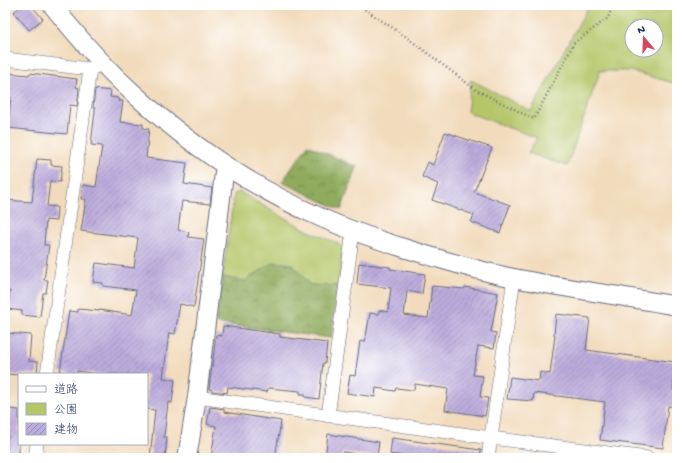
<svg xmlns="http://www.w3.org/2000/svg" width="682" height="463" font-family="'Gochi Hand','Klee One',sans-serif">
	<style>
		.green { fill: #b5c669; stroke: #687a64; fill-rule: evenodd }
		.forest { fill: url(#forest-crowns); stroke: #566d5e }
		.building { fill: url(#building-hatch) }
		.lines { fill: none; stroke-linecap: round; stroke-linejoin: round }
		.street-casing { stroke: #666b7f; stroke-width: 14 }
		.secondary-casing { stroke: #666b7f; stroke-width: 20 }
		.path { stroke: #666b7f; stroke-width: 2.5; stroke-dasharray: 1 3; stroke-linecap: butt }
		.street { stroke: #fff; stroke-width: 13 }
		.secondary { stroke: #fff; stroke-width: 18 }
	</style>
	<defs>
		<pattern id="forest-crowns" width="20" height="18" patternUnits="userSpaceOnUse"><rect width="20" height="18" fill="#90ab5d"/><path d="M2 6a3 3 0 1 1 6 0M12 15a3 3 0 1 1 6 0" fill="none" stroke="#758c50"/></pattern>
		<pattern id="building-hatch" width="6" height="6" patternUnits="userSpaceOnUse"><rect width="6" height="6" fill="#bcacdc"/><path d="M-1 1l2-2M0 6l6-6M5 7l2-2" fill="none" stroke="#988cb6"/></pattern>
	</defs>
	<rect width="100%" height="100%" fill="#fff"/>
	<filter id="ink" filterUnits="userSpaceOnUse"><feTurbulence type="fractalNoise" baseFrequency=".025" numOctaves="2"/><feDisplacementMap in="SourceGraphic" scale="8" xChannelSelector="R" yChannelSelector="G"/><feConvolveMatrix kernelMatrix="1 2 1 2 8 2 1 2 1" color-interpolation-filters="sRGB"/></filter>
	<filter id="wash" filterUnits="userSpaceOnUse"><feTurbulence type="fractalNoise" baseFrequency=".012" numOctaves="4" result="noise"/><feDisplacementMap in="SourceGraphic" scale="16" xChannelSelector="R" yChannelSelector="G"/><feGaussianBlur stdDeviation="0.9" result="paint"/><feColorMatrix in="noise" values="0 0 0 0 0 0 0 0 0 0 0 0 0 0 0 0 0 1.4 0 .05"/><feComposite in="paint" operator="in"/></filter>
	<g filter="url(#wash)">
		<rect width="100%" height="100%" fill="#f2dbbc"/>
		<!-- green -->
		<path class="green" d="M589,5h88v79l-46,-13h-31l-33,95 -39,-13 9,-15 -70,-26 4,-32 60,31zM632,26h24v24h-24z
			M240,192l39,23 30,16 28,12 6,5 -12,90 -115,-15 18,-129z"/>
		<!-- forest -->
		<path class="forest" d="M308,145l49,22 -16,43 -59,-28z
			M274,262l18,2 18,21 28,1 -7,52 -115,-15 7,-46 22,4z"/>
		<g id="blocks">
			<!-- building -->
			<path class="building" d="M22,5h9l12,14 -14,11 -15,-18z
				M8,73l21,2 1,-2 47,6 -1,8 3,1 -2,18 -7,-1 -3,29 -59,-6 3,-31 -6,-1v-18l2,1z
				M95,89l16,2 -1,6 8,1v3h5l-3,21 23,2v4l6,1 -3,29 41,5 -3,21 28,4 -2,16 -28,-3 -4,29 11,2 -1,5 16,2 -10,68 -14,-3 -5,30 -6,-1 -6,45 12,2 -3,23 -4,-1 -4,35h3l-2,21h-15l5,-48 -8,-1v-35h-50l-20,-3v3h-3l-14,-2 9,-61 9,1v-3l21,2v-1l33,5 4,-25 -33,-4v-3l-10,-1 3,-19 38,5 4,-30 -57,-7 5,-32h-5l2,-14 13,2 6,-41 -11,-1 4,-34v-3h-2z
				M445,132l47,16 -18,44 36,13 -10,28 -29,-11 3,-7 -42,-15 6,-16 -16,-7 6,-15 5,3z
				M37,159l14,1v5l11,1 -2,16 -10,-1 -3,25 10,1 -1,14 -10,-1 -2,25h5l-5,35h4l-2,13h-3l-3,24 -18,-2v-4l-14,-2 2,-18 -5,-1v-90l27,2z
				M359,263l31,4v2l35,5 -3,20 -15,-3 -3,24 24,3 4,-32 32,3 1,-2 33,6 -7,39 5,1 -2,15 -16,-2 -5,29 10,1 -3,21 8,1 -3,18 -40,-6 3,-21 -33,-5 -1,6 -18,-2 -1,3 -19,-3 -1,9 -28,-4 3,-18 5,1 5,-35 5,1 5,-29 9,1v-4l9,2 3,-24 -34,-4z
				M556,314l34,4 -4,32 90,12 -3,28h4v17l-9,-1 -5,42 -63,-8 5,-38 -71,-9 -1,8 -26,-2 3,-22 29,4 1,-9 10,2 5,-39h-1z
				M223,326l57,8v3l47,6 -2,20h-2l-4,36 -14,-2v-3h-5v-3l-32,-3 -1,4 -39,-5 -1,6 -15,-2v-1l-3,-1 7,-54 6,1z
				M6,333l25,2 -2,26 9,1 -1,12h-18v1l-14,-1z
				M210,407l14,2v3l57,9 -6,37h-64l5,-32 -9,-2z
				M10,409l9,1v48h-13z
				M328,434l51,8 -2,15 -34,-5 -1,6h-17z
				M392,438l89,12 -1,8h-65l-25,-4z"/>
		</g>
	</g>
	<g filter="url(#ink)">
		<use href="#blocks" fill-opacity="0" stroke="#666b7f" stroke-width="1"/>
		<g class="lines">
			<defs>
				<path id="street" d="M5,59l85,10 7,-3
					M47,374l43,-305
					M197,397l294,41 157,20
					M328,416l25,-185
					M35,458l2,-14
					M488,458l26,-180"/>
				<path id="secondary" d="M52,5c25,31 51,61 80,87 53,49 115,92 181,122 30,14 62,25 94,35 35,11 71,22 107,29 54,11 109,18 163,28
					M187,458l10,-61 28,-232"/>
			</defs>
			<!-- street casing -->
			<use href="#street" class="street-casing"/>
			<!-- secondary casing -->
			<use href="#secondary" class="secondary-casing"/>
			<!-- path -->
			<path class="path" d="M358,5l47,31 71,54 58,29 40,-76 34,-25 5,-13"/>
			<!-- street -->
			<use href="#street" class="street"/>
			<!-- secondary -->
			<use href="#secondary" class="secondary"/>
		</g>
	</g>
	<!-- margin -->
	<rect width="682" height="463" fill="none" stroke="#fff" stroke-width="20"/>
	<!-- legend -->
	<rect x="18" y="373" width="130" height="72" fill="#ffffff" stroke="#a4acbf"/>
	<rect x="26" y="386" width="20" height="6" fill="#ffffff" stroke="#a4acbf"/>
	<text x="54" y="393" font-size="12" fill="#1b2f5e">道路</text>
	<rect x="26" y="403" width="20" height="12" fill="#b5c669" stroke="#a4acbf"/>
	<text x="54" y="413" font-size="12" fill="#1b2f5e">公園</text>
	<rect x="26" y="423" width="20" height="12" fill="url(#building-hatch)" stroke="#a4acbf"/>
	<text x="54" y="433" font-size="12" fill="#1b2f5e">建物</text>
	<!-- north arrow -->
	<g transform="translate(644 38) rotate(341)"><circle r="19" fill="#ffffff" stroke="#a4acbf"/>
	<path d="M0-3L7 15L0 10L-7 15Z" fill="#d1495b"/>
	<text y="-6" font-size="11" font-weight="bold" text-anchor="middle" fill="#1b2f5e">N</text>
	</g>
</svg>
